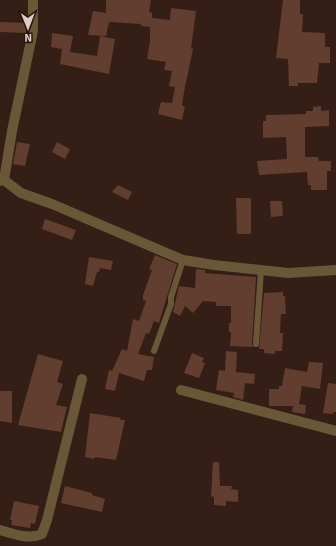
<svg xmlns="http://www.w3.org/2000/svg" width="336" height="546" font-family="Signika,sans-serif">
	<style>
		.building { fill: #613e30 }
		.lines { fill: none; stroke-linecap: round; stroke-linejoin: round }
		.lane { stroke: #6a5738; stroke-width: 6 }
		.street { stroke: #6a5738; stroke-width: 10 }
	</style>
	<rect width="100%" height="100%" fill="#351e15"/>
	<!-- building -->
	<path class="building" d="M106,0h45l-2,12 3,1v5l18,2 1,-12 25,3 -5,37 2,1 -9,43 -2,14h3l-3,14 -24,-6 3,-12 11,1 3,-16 -6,-1 3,-15 -8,-1 2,-8 -19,-3 3,-18v-14l-9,-1v-2l-32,-2 -3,14 -18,-1 5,-24 13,2z
		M283,0h17v14h3l-1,18 23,1v14h5v16h-11l-2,20h-19v3h-9l-1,-27 -12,-1z
		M0,22l26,1v10l-26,-1z
		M52,33l21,3 -3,16 27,4 3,-20 15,3 -6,35 -49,-10 2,-15 -11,-2z
		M321,106v5l8,-1v16l-24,1v30h13l1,4h12v10h-4v19h-16v-5h-3l-1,-13 -48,3 -2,-14 30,-2 -1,-22 -23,1v-17h3v-6l40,-1v-3h7v-4z
		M17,142l13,2 -5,22 -12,-2z
		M57,142l13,7 -5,10 -13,-7z
		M118,185l14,7 -4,8 -16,-8z
		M236,198h15v36h-14z
		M270,201h12l1,15 -12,1z
		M45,219l31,11 -4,10 -30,-11z
		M155,255l22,9 -18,59 -5,-2 -5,13 -3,-1 -8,21 16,3 -2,13h-5l-3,11 -25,-8 -4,18 -10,-2 4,-19 3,1 10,-22 5,2 6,-32 6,2 7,-20 -3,-1v-5l9,-25 -3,-1z
		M89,257l24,4 -2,9 -11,-2 -1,4h-2l-4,14 -8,-2z
		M196,269l9,1v3l51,4 -4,67 1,3 -23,-1 1,-14h-2v-9h2v-17h-15v-4l-13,-1 -10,12 -8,-7 -5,10 -7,-4 6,-26 16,2z
		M283,292v4h2l1,18h-5l-1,19h3l-1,18h-7v3l-11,-1v-4h-5l5,-56z
		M226,351l11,1 -1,20 19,2 -1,10 -9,-1 -2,17 -10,-3 1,-4 -18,-3 3,-20 6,1z
		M192,353l12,5 -2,4 3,1 -6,15 -15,-5z
		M38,354l25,7 -6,21 6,2 -7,21 11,2 -6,25 -43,-7z
		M309,362l14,1 -3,26 -18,-3 -3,18 7,1 -1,9 -13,-2 1,-6h-24v-17h10v-3h3l3,-18 22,4z
		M328,383l8,1v28h-3v2l-10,-1z
		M0,391h12v32l-12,-2z
		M90,413l31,5 -1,2h5l-9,40 -21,-3 -1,2 -9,-2z
		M213,462h6l1,24h12l-1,3 7,1v12l-12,-1v5l-12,-1v-8l-3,-1z
		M65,486l27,7v2l13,4 -3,13 -41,-9z
		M14,501l25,5 -4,18 -4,-1 -1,5 -19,-3 1,-5h-2z"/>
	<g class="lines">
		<!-- lane -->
		<path class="lane" d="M256,344l5,-74
			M154,351l17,-47v-7l12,-37"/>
		<!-- street -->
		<path class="street" d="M4,180l8,-49 21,-100v-31
			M0,181l4,-1 17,13 31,11 131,56 31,5 74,8 48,-3
			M181,390l155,41
			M0,530c13,4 29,10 42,4l5,-14 35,-141"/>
	</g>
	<!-- north arrow -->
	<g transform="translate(28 28) rotate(179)" stroke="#2b150c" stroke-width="3" paint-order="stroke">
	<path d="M0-3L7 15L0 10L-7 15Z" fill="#ddcdc7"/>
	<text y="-6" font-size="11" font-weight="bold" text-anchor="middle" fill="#ddcdc7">N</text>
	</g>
</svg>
